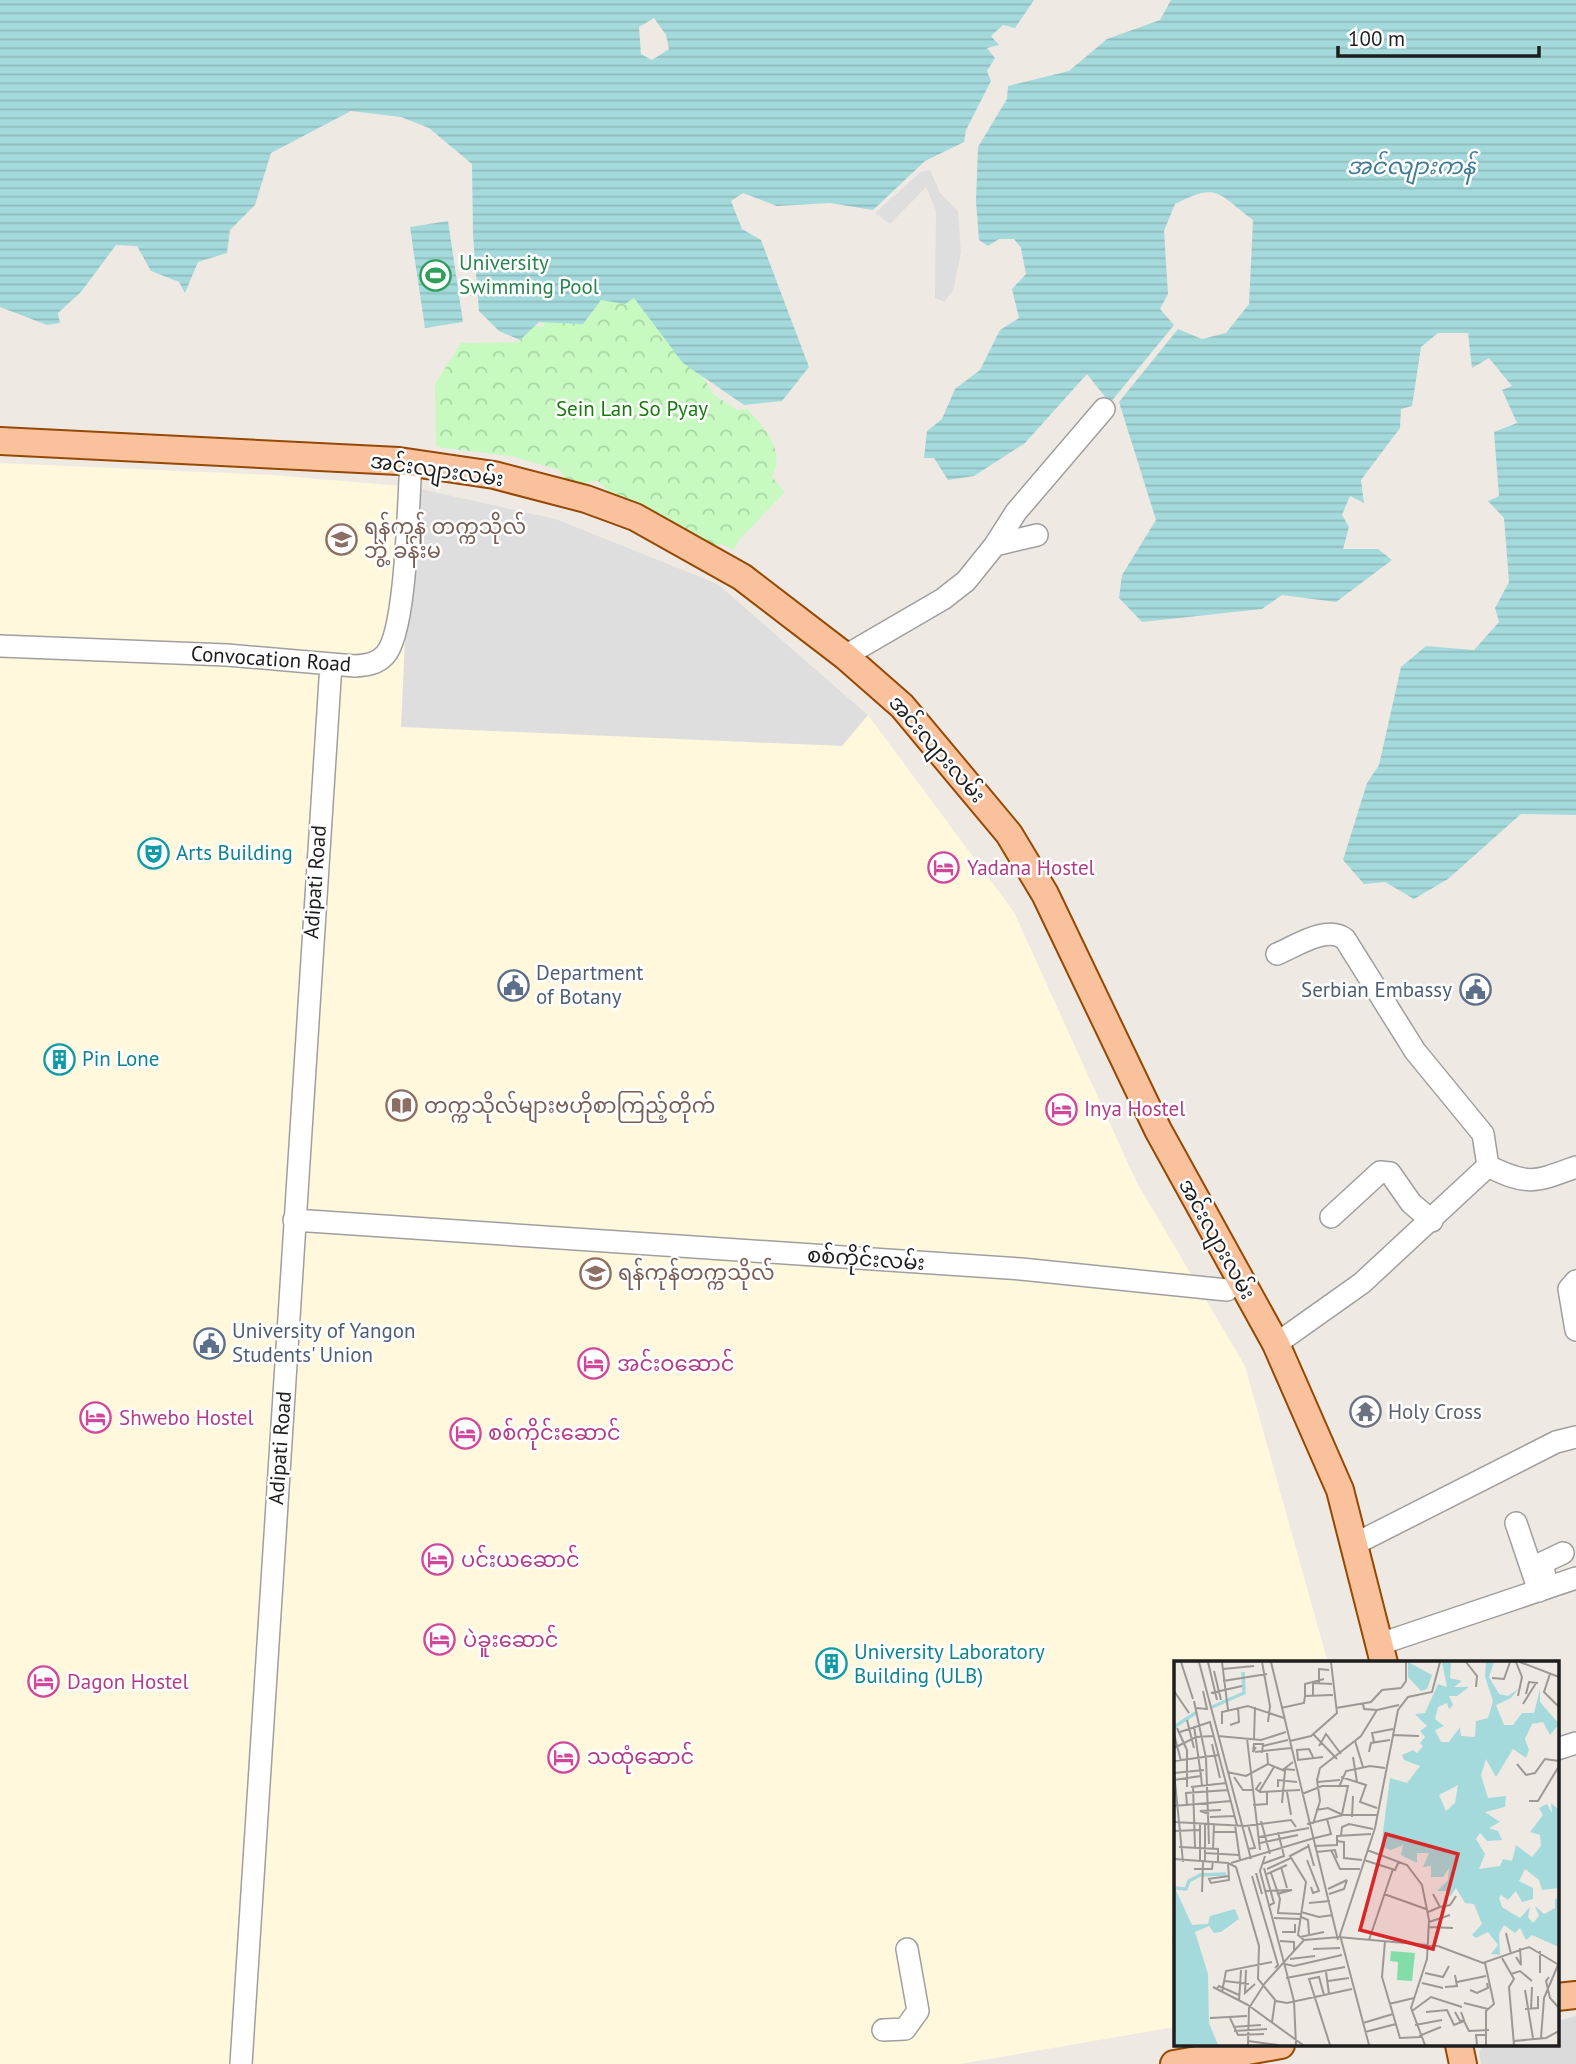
<svg xmlns="http://www.w3.org/2000/svg" width="1576" height="2064" font-family="'PT Sans','Noto Sans Myanmar',sans-serif">
	<style>
		.residential { fill: #dcdbdb }
		.education { fill: #fff8dd }
		.park { fill: url(#park-crowns) }
		.parking { fill: #dedede }
		.water { fill: url(#water-rules); fill-rule: evenodd }
		.lines { fill: none; stroke-linecap: round; stroke-linejoin: round }
		.minor-casing { stroke: #9f9f9f; stroke-width: 24 }
		.major-casing { stroke: #954902; stroke-width: 30 }
		.minor { stroke: #fff; stroke-width: 21 }
		.major { stroke: #fac19d; stroke-width: 26 }
		.labels { text-anchor: middle; stroke-width: 5; stroke-linejoin: round; paint-order: stroke }
		.leisure-label { font-size: 21px; fill: #27864d; stroke: #fff; text-anchor: start }
		.park-label { font-size: 21px; fill: #187b0d; stroke: #fff }
		.street-label { font-size: 21px; fill: #1e1e1e; stroke: #fff }
		.education-label { font-size: 21px; fill: #785e54; stroke: #fff; text-anchor: start }
		.culture-label { font-size: 21px; fill: #0d838f; stroke: #fff; text-anchor: start }
		.hotel-label { font-size: 21px; fill: #b23c85; stroke: #fff; text-anchor: start }
		.service-label { font-size: 21px; fill: #4e5e75; stroke: #fff; text-anchor: start }
		.worship-label { font-size: 21px; fill: #5b616d; stroke: #fff; text-anchor: start }
		.water-label { font-size: 23px; font-style: italic; fill: #427b95; stroke: #fff }
		.inset-river { fill: none; stroke: #a5dadc; stroke-width: 3.5 }
		.inset-road { fill: none; stroke: #9b9895; stroke-width: 2 }
		.view { fill: #d62828; fill-opacity: 0.15; stroke: #d62828; stroke-width: 3.5 }
		.inset-edge { fill: none; stroke: #1e1e1e; stroke-width: 3.5 }
	</style>
	<defs>
		<pattern id="park-crowns" width="20" height="18" patternUnits="userSpaceOnUse" patternTransform="scale(1.75)"><rect width="20" height="18" fill="#c7f9c1"/><path d="M2 6a3 3 0 1 1 6 0M12 15a3 3 0 1 1 6 0" fill="none" stroke="#aad5a5"/></pattern>
		<pattern id="water-rules" width="6" height="5" patternUnits="userSpaceOnUse" patternTransform="scale(1.75)"><rect width="6" height="5" fill="#a5dadc"/><path d="M0 2.5h6" fill="none" stroke="#8ebbbc"/></pattern>
	</defs>
	<rect width="100%" height="100%" fill="#efe9e4"/>
	<!-- residential -->
	<path class="residential" d="M1576,2016v48h-95l-2,-12 4,-7h74v-24z"/>
	<!-- education -->
	<path class="education" d="M0,463l273,12 139,12 144,32 162,65 150,131 146,197 122,269 109,185 83,297h-153v364l-216,37h-959z"/>
	<!-- park -->
	<path class="park" d="M640,214l51,142 22,38 24,16 10,-1c17,19 39,40 25,68l13,15 -46,48 -5,10 -12,-6 -26,7 -66,-38 -32,-32 -29,4 -9,-15 -49,-14 -75,-9 -1,-63 26,-41 57,-1 17,-16 9,1 -2,-13z"/>
	<!-- parking -->
	<path class="parking" d="M930,170l10,23 18,18 3,41 -8,39 -9,11 -9,-4 1,-87 -10,-24 -36,37 -15,-11 46,-41z
		M412,487l144,32 162,65 150,131 -26,31 -441,-19z"/>
	<!-- water -->
	<path class="water" d="M0,0h1034l-19,28 -12,-3 -12,11 8,9 -12,3 8,10 -8,13 4,10 -25,49 -2,12 -39,19 -52,49 -43,-7 -53,3 -34,-13 -12,8 11,28 19,11 48,127 -27,34 -38,4 -61,-42 -49,-65 -9,6 -24,-4 -18,24 -44,-2 -19,18 -21,-9 -20,-20 -6,-76 -1,-71 -43,-36 -28,-11 -50,-6 -80,42 -16,52 -25,25 -3,23 -29,9 -13,31 -6,-11 -28,-11 -14,-25 -21,-1 -35,47 -23,21 2,10 -13,2 -47,-18zM654,18l12,17 3,14 -17,11 -11,-6 -2,-27z
		M1171,0h405v815l-55,-1 -73,65 -34,20 -29,-17 -21,2 -21,-24 24,-77 12,-18 22,-98 25,-21 48,4 25,-28 -4,-14 14,-26 -5,-64 -16,-17 11,-5 -5,-64 23,-9 -15,-33 10,-4 -23,-28 -17,10 -4,-35h-30l-17,14 -9,59 -11,3 -1,19 -39,52 3,23 -14,-7 -8,19 7,12 -6,22h35l14,11 -56,42 -54,-7 -20,14 -120,13 -23,-24 3,-23 34,-55 -37,-118 59,-73 24,10 24,-6 23,-29 4,-84c-36,-27 -35,-38 -78,-16l-11,27 4,63 -8,15 14,16 -64,78 -23,-29 -62,69 -51,33 -26,4 -14,-22h-10l3,-27 15,-12 13,-30 25,-19 20,-40 19,-12 -7,-29 14,-15 -5,-26 -7,-9h-15l-11,7 -9,-6 -3,-39 2,-54 29,-48 1,-13 61,-15 38,-32 53,-19z
		M448,221l15,101 -38,6 -15,-101z"/>
	<g class="lines">
		<defs>
			<path id="minor" d="M995,545l21,-33 88,-103
				M0,646l227,9 128,11c12,-1 22,-2 30,-11 22,-23 23,-155 26,-192
				M845,656l98,-57 23,-18 29,-36 42,-10
				M1488,1166c40,20 47,16 88,1
				M1331,1217l49,-45 10,1 21,30 21,18
				M294,1220l727,49 206,21
				M1576,1281l-7,8 7,41
				M1276,1344l86,-61 126,-117 -5,-32 -68,-83 -70,-112c-18,-14 -49,7 -68,15
				M1516,1523l23,68
				M1355,1544l201,-102 20,-5
				M1547,1586l-5,-23 21,-10
				M1380,1644l196,-66
				M1557,1749l19,-6
				M883,2030l22,-1 13,-18 -11,-62
				M241,2064l90,-1400"/>
			<path id="major" d="M0,441l399,20 95,14 92,24 49,18 107,60 103,79 57,50 107,128 36,60 113,236 118,214 64,146 44,173
				M1557,1997l19,-2
				M1459,2045l4,19
				M1174,2064l107,-19"/>
		</defs>
		<!-- minor casing -->
		<use href="#minor" class="minor-casing"/>
		<!-- major casing -->
		<use href="#major" class="major-casing"/>
		<!-- minor -->
		<use href="#minor" class="minor"/>
		<!-- major -->
		<use href="#major" class="major"/>
	</g>
	<!-- icons -->
	<defs>
		<symbol id="stadium-ring" viewBox="-11 -11 22 22"><circle r="9.5" fill="#fff" stroke="#2e9e5b" stroke-width="1.5"/><path d="M0-5a6.5 5 0 1 0 0 10a6.5 5 0 1 0 0-10ZM-3.5-1.8h7v3.6h-7Z" fill="#2e9e5b"/></symbol>
		<symbol id="university-ring" viewBox="-11 -11 22 22"><circle r="9.5" fill="#fff" stroke="#8d6e63" stroke-width="1.5"/><path d="M0-5L7-2L0 1L-7-2ZM-4 1L0 2.5L4 1V4Q0 6-4 4Z" fill="#8d6e63"/></symbol>
		<symbol id="theatre-ring" viewBox="-11 -11 22 22"><circle r="9.5" fill="#fff" stroke="#0f9aa8" stroke-width="1.5"/><path d="M-5-5.5Q0-4 5-5.5V0Q5 5 0 6Q-5 5-5 0ZM-3.3-2.5H-1v1.5H-3.3ZM1-2.5H3.3v1.5H1ZM-2.8 1Q0 5.5 2.8 1Z" fill="#0f9aa8"/></symbol>
		<symbol id="hotel-ring" viewBox="-11 -11 22 22"><circle r="9.5" fill="#fff" stroke="#d1479c" stroke-width="1.5"/><path d="M-6-4.5h1.5V1H6V5H4.5V3h-9V5H-6ZM-4 0a1.8 1.8 0 1 1 3.6 0ZM.5 0V-2.5h3Q6-2.5 6 0Z" fill="#d1479c"/></symbol>
		<symbol id="civic-ring" viewBox="-11 -11 22 22"><circle r="9.5" fill="#fff" stroke="#5c6f8a" stroke-width="1.5"/><path d="M-.6-6.5H3V-4.5H.6V-3L4-1V1h2V6H-6V1h2V-1L-.6-3ZM-1.2 2.5V6h2.4V2.5Z" fill="#5c6f8a"/></symbol>
		<symbol id="building-ring" viewBox="-11 -11 22 22"><circle r="9.5" fill="#fff" stroke="#0f9aa8" stroke-width="1.5"/><path d="M-4-6H4V6H1V3H-1V6H-4ZM-2.5-4.3h1.7v1.8h-1.7ZM.8-4.3h1.7v1.8H.8ZM-2.5-1h1.7V.8h-1.7ZM.8-1h1.7V.8H.8Z" fill="#0f9aa8"/></symbol>
		<symbol id="library-ring" viewBox="-11 -11 22 22"><circle r="9.5" fill="#fff" stroke="#8d6e63" stroke-width="1.5"/><path d="M-6-4Q-3-5.5-.7-3.5V5Q-3 3-6 4ZM6-4Q3-5.5 .7-3.5V5Q3 3 6 4Z" fill="#8d6e63"/></symbol>
		<symbol id="temple-ring" viewBox="-11 -11 22 22"><circle r="9.5" fill="#fff" stroke="#6b7280" stroke-width="1.5"/><path d="M0-6L5-2H3V0L6.5 2.5H4V6H1.5V3h-3V6H-4V2.5H-6.5L-3 0V-2H-5Z" fill="#6b7280"/></symbol>
	</defs>
	<g fill-rule="evenodd">
		<use href="#stadium-ring" x="418" y="258" width="35" height="35"/>
		<use href="#university-ring" x="324" y="522" width="35" height="35"/>
		<use href="#theatre-ring" x="136" y="836" width="35" height="35"/>
		<use href="#hotel-ring" x="926" y="850" width="35" height="35"/>
		<use href="#civic-ring" x="496" y="968" width="35" height="35"/>
		<use href="#civic-ring" x="1458" y="972" width="35" height="35"/>
		<use href="#building-ring" x="42" y="1042" width="35" height="35"/>
		<use href="#library-ring" x="384" y="1088" width="35" height="35"/>
		<use href="#hotel-ring" x="1044" y="1092" width="35" height="35"/>
		<use href="#university-ring" x="578" y="1256" width="35" height="35"/>
		<use href="#civic-ring" x="192" y="1326" width="35" height="35"/>
		<use href="#hotel-ring" x="576" y="1346" width="35" height="35"/>
		<use href="#temple-ring" x="1348" y="1394" width="35" height="35"/>
		<use href="#hotel-ring" x="78" y="1400" width="35" height="35"/>
		<use href="#hotel-ring" x="448" y="1416" width="35" height="35"/>
		<use href="#hotel-ring" x="420" y="1542" width="35" height="35"/>
		<use href="#hotel-ring" x="422" y="1622" width="35" height="35"/>
		<use href="#building-ring" x="814" y="1646" width="35" height="35"/>
		<use href="#hotel-ring" x="26" y="1664" width="35" height="35"/>
		<use href="#hotel-ring" x="546" y="1740" width="35" height="35"/>
	</g>
	<g class="labels">
		<!-- leisure labels -->
		<g class="leisure-label">
			<text x="459" y="270">University<tspan x="459" dy="24">Swimming Pool</tspan></text>
		</g>
		<!-- park labels -->
		<g class="park-label">
			<text x="632" y="416">Sein Lan So Pyay</text>
		</g>
		<!-- street labels -->
		<g class="street-label">
			<text transform="translate(437 470) rotate(8)" y="7">အင်းလျားလမ်း</text>
			<text transform="translate(271 659) rotate(4)" y="7">Convocation Road</text>
			<text transform="translate(937 749) rotate(49)" y="7">အင်းလျားလမ်း</text>
			<text transform="translate(315 882) rotate(-86)" y="7">Adipati Road</text>
			<text transform="translate(1217 1239) rotate(61)" y="7">အင်းလျားလမ်း</text>
			<text transform="translate(866 1259) rotate(4)" y="7">စစ်ကိုင်းလမ်း</text>
			<text transform="translate(280 1448) rotate(-86)" y="7">Adipati Road</text>
		</g>
		<!-- education labels -->
		<g class="education-label">
			<text x="364" y="534">ရန်ကုန် တက္ကသိုလ်<tspan x="364" dy="24">ဘွဲ့ ခန်းမ</tspan></text>
			<text x="424" y="1113">တက္ကသိုလ်များဗဟိုစာကြည့်တိုက်</text>
			<text x="618" y="1280">ရန်ကုန်တက္ကသိုလ်</text>
		</g>
		<!-- culture labels -->
		<g class="culture-label">
			<text x="176" y="860">Arts Building</text>
			<text x="82" y="1066">Pin Lone</text>
			<text x="854" y="1659">University Laboratory<tspan x="854" dy="24">Building (ULB)</tspan></text>
		</g>
		<!-- hotel labels -->
		<g class="hotel-label">
			<text x="967" y="875">Yadana Hostel</text>
			<text x="1084" y="1116">Inya Hostel</text>
			<text x="617" y="1371">အင်းဝ‌ဆောင်</text>
			<text x="119" y="1425">Shwebo Hostel</text>
			<text x="488" y="1440">စစ်ကိုင်းဆောင်</text>
			<text x="461" y="1567">ပင်းယဆောင်</text>
			<text x="463" y="1647">ပဲခူးဆောင်</text>
			<text x="67" y="1689">Dagon Hostel</text>
			<text x="587" y="1764">သထုံဆောင်</text>
		</g>
		<!-- service labels -->
		<g class="service-label">
			<text x="536" y="980">Department<tspan x="536" dy="24">of Botany</tspan></text>
			<text x="1452" y="997" text-anchor="end">Serbian Embassy</text>
			<text x="232" y="1338">University of Yangon<tspan x="232" dy="24">Students' Union</tspan></text>
		</g>
		<!-- worship labels -->
		<g class="worship-label">
			<text x="1388" y="1419">Holy Cross</text>
		</g>
		<!-- water labels -->
		<g class="water-label">
			<text x="1411" y="174">အင်လျားကန်</text>
		</g>
	</g>
	<!-- overview -->
	<g transform="translate(1174 1661)">
		<rect width="385" height="385" fill="#efe9e4"/>
		<path d="M217,290l24,2 -3,28 -15,-1 1,-18 -8,-1z" fill="#83dda9"/>
		<path d="M234,1l24,13 -5,14 -6,2 -13,-14zM268,1l9,1 -1,15 12,3 -8,6h15l-12,9h-8l4,9 -4,4 -2,-6 -9,4 -3,12 9,7 -9,4 6,12h8l11,-15 1,9 14,1 1,-16 12,-3 5,-17 -8,-24 1,-15h8l-5,15 10,17 9,2 10,-7 -7,9 -15,7 8,20h9l9,-12h12l6,-24v13l19,22 -9,11 -7,-13 -11,2 -7,15 4,11 -3,8 -13,-9 -17,28 -10,-18 -5,16 7,23 18,-2 -1,11 -20,5 15,10 -11,6 9,3 4,9 -15,1 -7,-8 -4,6 9,15 -6,15 21,-3 3,-7 9,2 4,-16 16,12 9,-11 -1,-11 -10,-3 13,-17 -4,-7 8,-4 5,9 -1,-10 8,7v78l-17,2 -3,-10 -14,-11 -6,12 14,7v11l-11,3 -6,-11 -8,9 -7,-5 -2,3 3,9 18,11 10,-11 -2,10 5,6 6,-7 -4,-10 9,8 11,-6v-9l3,-1 1,49 -27,-12 -6,5 -6,-12 -5,5 -11,-8 -5,9 1,21 -9,-1 7,-9 -10,-13 -12,6 -4,-3 10,-11 -8,-20 -9,-1 -9,-15 -6,9 -2,-6h-11l11,-11 1,-12 -6,9h-12v-11l-8,1 6,-14h-12v10l-16,-8 2,-10 -12,5 -10,-3 9,-69 17,5 13,-17 -16,-6 -2,-5 11,-5 4,3 6,-7 -3,-3 5,-6 -5,-6 7,-5 -12,-12 10,-1 13,-29 9,3zM284,124l-3,18 -9,8 -7,-16zM0,225l18,39 16,-1 2,-8 25,-7 4,10 -18,13 -7,1 -5,-7 -14,6 13,42 1,49 9,22h-44z" fill="#a5dadc" fill-rule="evenodd"/>
		<path class="inset-river" d="M38,46l32,-14 -1,-21M0,66l23,-15M1,227l11,1 3,-8 11,-6 26,-1M0,279l26,105"/>
		<path class="inset-road" d="M7,1l12,37M25,1l52,197M34,1l9,38M48,1l6,48M88,1l8,44 -2,16M97,1l67,278M292,1l11,14 -1,11M342,1l6,15 -4,19M346,1l39,15M49,8l31,-3M40,10l7,29M376,13l-6,18 15,15M318,17l12,1 6,-17M49,20l44,-7M145,22v-14l10,1M227,27l5,-7v-19M0,30l15,22M37,32l31,-7M352,33l3,-12 9,1M131,35v-12l19,-5M139,35v-13l19,1M20,40l12,57 3,86M189,43l1,5 13,1 22,-5M349,43l13,-21M22,47l11,1 -4,-18M107,47l23,-5 1,-7 28,-1M162,47l35,-6 11,-12 19,-2M13,59l7,28M48,63v-12l26,-6 36,12M56,64l9,-3 -1,-14M20,65l7,50M3,67l10,22v37M6,71l30,-10 27,103M0,73l7,27M139,73l24,25M219,74l26,1M44,75l43,4 25,-8M73,77l13,112M80,78l1,-32M116,80l21,-5 26,-23 -6,-51M181,80l8,26M200,81l-2,-9 21,-4M38,83l8,34M89,85l25,-6M145,85l7,-12 15,20M82,86l-3,5 1,-8h9l-1,9M0,87l22,-11 18,-1M81,91l36,-4M195,91l2,-9 19,-3M93,92l1,11 17,7 -3,32M179,96l4,25M123,99l26,-3M124,99l-1,-10 12,-1 4,8M0,100l45,-6M119,101l-9,7 11,1M343,103l9,11 9,-2 10,-14 14,2M0,111l9,90M53,111l19,4 22,-12M0,112l30,-3M60,116l9,13h9M167,116l25,8 -6,17 17,6M0,119l27,-4 1,10M87,121l-5,7 4,3 40,-2M143,121l23,-2M19,125l2,61M17,126l35,-4M104,126v-7l19,2M165,126l7,-16 24,-5 15,2M85,131l15,-25M113,131l4,23M128,133l20,-8h26l-6,28M355,140h9l21,-35M79,144l14,-1v-12M0,145l57,-5M13,145l-1,-13 42,-3M142,149l12,-2 15,7M35,153l-9,-3 21,-1M36,156l25,-1M178,156l1,-21M87,160l9,33M0,161l71,4 46,-6 5,7M26,163v37M31,163v38M133,163l36,-9h34M139,163l7,-23 -3,-21 3,-12 41,-32 16,-26M61,164l5,35M0,170l25,-1M40,171h22M167,174l1,-8 7,-3 24,5M85,176l50,-9M137,178l20,-5 -4,-15M163,180l7,1v16l18,2M86,182l38,-8M134,183l6,22M140,185l23,-1v-9l34,-2M5,186l39,2v13M39,188l1,-25M74,188l7,-1 -7,-23M157,189l9,19h20M193,189l40,15 15,20 7,35 -2,39 -16,49 14,37M142,191l19,-2 2,8M30,192l35,2M91,195l-5,15 34,130 2,44M0,198l54,4 8,4 23,79 -1,33 18,22 11,2 65,-14M133,199l12,31 -6,2 -2,-6M190,199l31,10 4,-9M57,202l80,-24M88,203l22,-8 -6,-24M107,206l6,21M90,207l10,35 -4,2M20,208h18l1,-8M93,208l24,-11M82,212l6,21M97,212l9,26 -2,13M93,213l20,-9M78,215l26,89 -3,3M34,218l21,-3M35,218l2,4 18,-3 -1,-17M154,228l19,-9M91,230l27,-1 -15,4M28,231l1,-30M155,233l15,-5 3,-9M210,233l42,15M135,242l21,-2M266,246l10,-2 6,-9M127,251l18,5 14,-2M254,251l12,-5 -7,-13M103,252l24,1M127,256l7,3 1,14M100,257l27,1M255,261l21,-7M255,266l24,1M108,271h13v-8M332,272l5,21M126,276l24,-5M164,276l100,9 45,17 46,-16 30,18M130,279l-6,-5 8,-53 -16,-26 19,-10M195,279l24,-71M106,280l14,1v9M211,280l-3,36 18,61 21,-1M139,288l27,-1M342,296l5,8 -1,-17M328,297l12,21 -5,8 5,58M116,298l25,-3M311,302l9,41 -8,7v34M111,303l9,2 48,-11M72,309l-1,23 10,-9M152,311l3,22M251,312l18,4 6,-11M366,312v-22M337,313l9,-3 12,10M375,316l-3,4 4,17 9,10M112,317l59,-11M51,320l24,3M154,320l21,-3M283,321l29,-6M248,322l21,5M39,326l35,18M271,326l12,-1 -2,-11M43,328l2,-3 20,9M296,329l7,3 11,-5 -1,-5M351,329l8,48M48,331l4,-21 46,-9M150,334l-5,-18 -10,2 21,66M65,340l2,-31M290,342l24,6M215,343l25,-6M74,344l55,40M351,348l13,-1v-12M357,348l1,-22M238,350l19,-14 31,10M252,351l21,-2 7,15 10,-4 5,10 20,-1M281,351l5,9 4,-1 -3,-8M36,357l37,-2M56,357l8,17 26,-1M98,361l3,-21M189,362l30,-9M241,364l27,-5M59,366l28,-2M60,370l33,-2M191,371l31,-8M245,375l22,-9M367,377l3,-40 14,-33M74,380l30,4M340,380l32,-3 13,-7M74,384l1,-37 16,-25 39,-43 36,-3M195,384l-29,-110 35,-107 23,-118 10,-13 24,-5 8,-30M303,384l-1,-10h11"/>
		<path class="view" d="M212,173l72,20 -25,95 -73,-19z"/>
		<rect width="385" height="385" class="inset-edge"/>
	</g>
	<!-- scale -->
	<path d="M1338 46v10h201v-10" fill="none" stroke="#1e1e1e" stroke-width="3.5"/>
	<text x="1348" y="46" font-size="21" fill="#1e1e1e" stroke="#ffffff" stroke-width="5" paint-order="stroke">100 m</text>
</svg>
